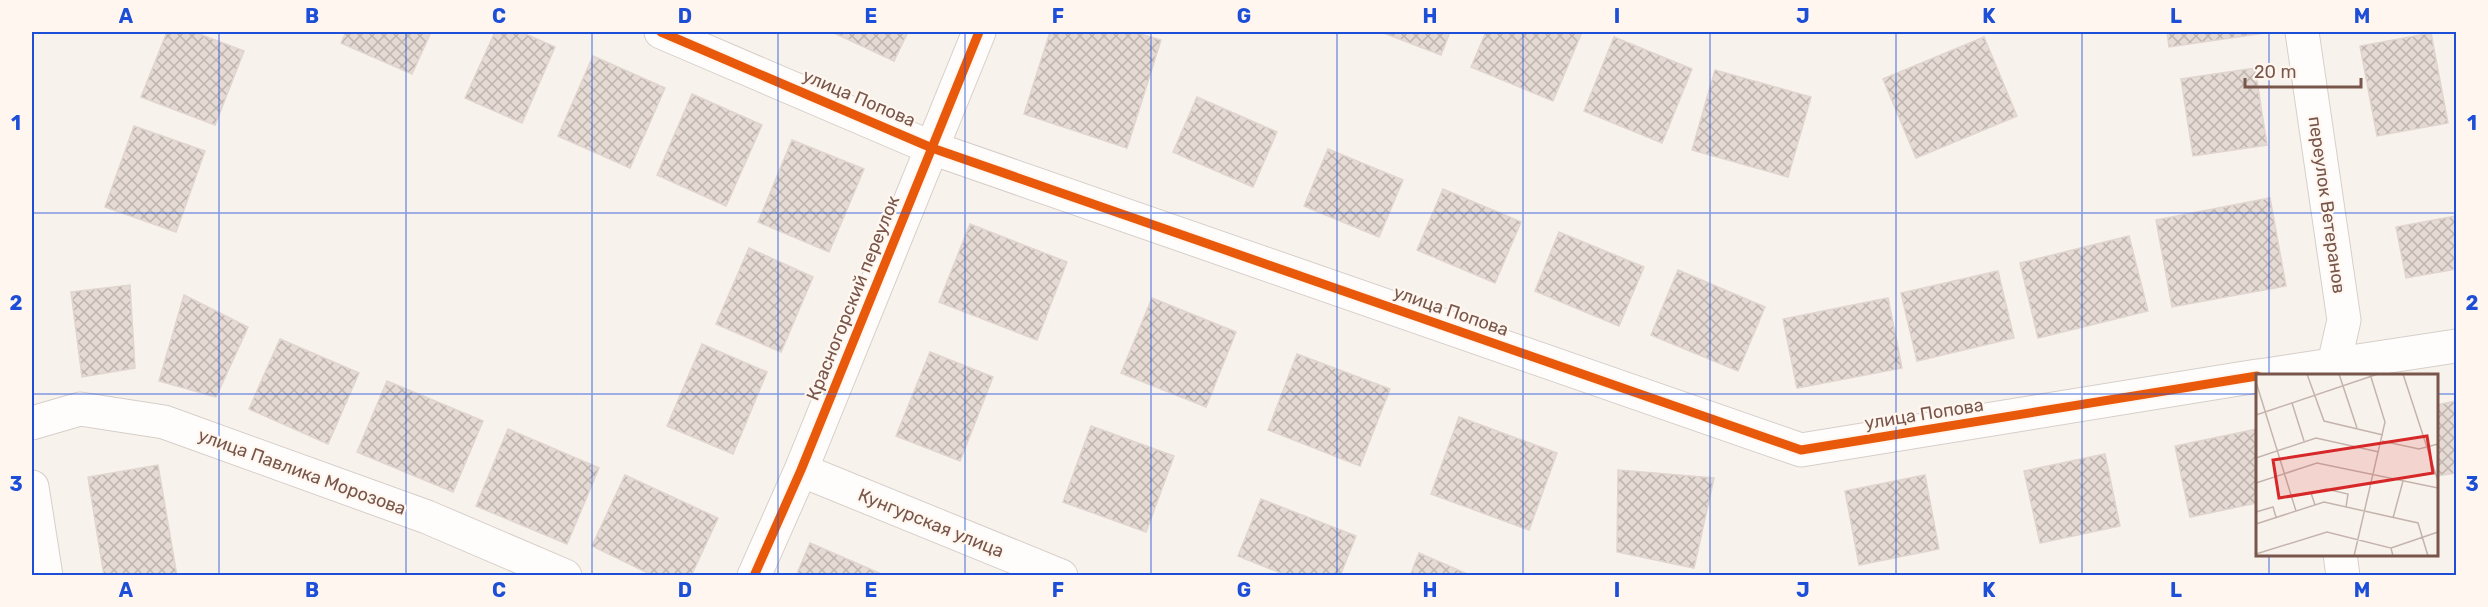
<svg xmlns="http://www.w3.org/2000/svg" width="2488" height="607" font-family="Rubik,sans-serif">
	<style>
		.building { fill: url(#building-cross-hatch); stroke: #e1d5cf; stroke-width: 1.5 }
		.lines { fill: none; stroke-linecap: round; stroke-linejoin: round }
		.minor-casing { stroke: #d7cec9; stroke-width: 35 }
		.minor { stroke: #fefdfc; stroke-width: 33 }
		.cycleway-casing { stroke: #fff7ef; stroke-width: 13 }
		.cycleway { stroke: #e8590c; stroke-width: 9 }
		.grid { fill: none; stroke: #1d4ed8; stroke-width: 1.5; stroke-opacity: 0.55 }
		.labels { text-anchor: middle; stroke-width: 4.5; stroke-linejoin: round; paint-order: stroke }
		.street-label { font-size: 18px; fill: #78564b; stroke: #fff7ef }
		.inset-road { fill: none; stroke: #c5b4ac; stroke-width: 1.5 }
		.view { fill: #d62828; fill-opacity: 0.15; stroke: #d62828; stroke-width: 3 }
		.inset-edge { fill: none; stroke: #78564b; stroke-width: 3 }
		.neatline { fill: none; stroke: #1d4ed8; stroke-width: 2 }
		.grid-label { font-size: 20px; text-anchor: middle; font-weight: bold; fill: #1d4ed8 }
	</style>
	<defs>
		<pattern id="building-cross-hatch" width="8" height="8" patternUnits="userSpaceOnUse" patternTransform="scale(1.5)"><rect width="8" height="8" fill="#e5dad4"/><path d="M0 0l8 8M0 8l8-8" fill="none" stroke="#beb4ae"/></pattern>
	</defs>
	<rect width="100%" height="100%" fill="#f8f2ed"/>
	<!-- building -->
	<path class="building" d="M167,32h27l50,19 -29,74 -74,-28z
		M346,32h85l-19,42 -71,-31z
		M495,32h26l34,15 -33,76 -57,-25z
		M832,32h76l-14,29z
		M1050,32h84l27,8 -34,108 -103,-34z
		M1381,32h69l-9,23z
		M1486,32h96l-29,69 -82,-34z
		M2167,32h97l1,1 -96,14z
		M2431,33l17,90 -71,13 -17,-90z
		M1614,37l78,32 -30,74 -78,-32z
		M1984,37l33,79 -101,42 -33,-79z
		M593,56l72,32 -35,80 -72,-32z
		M2255,68l12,77 -74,11 -12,-77z
		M1715,70l96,27 -23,80 -96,-27z
		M692,94l70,31 -36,81 -69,-31z
		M1197,97l80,35 -24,55 -80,-35z
		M134,126l71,25 -29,81 -71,-25z
		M792,140l72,29 -35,83 -71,-30z
		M1328,149l75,31 -24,57 -75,-31z
		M1443,189l78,33 -26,61 -78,-33z
		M2270,198l16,88 -114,21 -16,-87z
		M2456,216v53l-50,9 -10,-51z
		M970,224l97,38 -30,78 -98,-38z
		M1559,232l85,35 -25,59 -84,-35z
		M2129,236l19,75 -110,27 -18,-75z
		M749,248l64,29 -32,75 -65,-28z
		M1678,270l87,37 -27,64 -87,-36z
		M1998,271l16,67 -97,23 -16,-68z
		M130,285l5,83 -53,9 -11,-85z
		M184,295l64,32 -32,70 -57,-16z
		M1152,298l84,34 -30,75 -85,-34z
		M1888,298l14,70 -105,20 -14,-69z
		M280,339l79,34 -31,71 -79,-35z
		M702,344l65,28 -34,82 -66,-28z
		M930,352l63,25 -33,84 -64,-25z
		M1297,354l93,35 -30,77 -92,-36z
		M387,381l96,40 -30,71 -96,-40z
		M2456,401v72l-20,3v-71z
		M1459,417l98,36 -28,77 -98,-36z
		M1091,426l83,30 -28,76 -83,-30z
		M508,429l91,39 -32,76 -91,-38z
		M2257,429v74l-67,14 -15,-71z
		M2105,454l15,72 -80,17 -16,-72z
		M158,465l19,111h-73l-16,-99z
		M1618,470l96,8 -20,90 -77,-16z
		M625,475l93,43 -27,58h-37l-62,-30z
		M1925,475l14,74 -80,16 -14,-74z
		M1261,499l95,37 -16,40h-52l-50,-20z
		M810,543l76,33h-90z
		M1419,553l53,23h-62z"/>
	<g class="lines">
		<defs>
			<path id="minor" d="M661,32l271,116 869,302 456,-74
				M2302,32l42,288 -10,44 -7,12
				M2259,376l197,-30
				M32,423l48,-14 84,13 263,95 138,59
				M801,470l260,106
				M32,487l14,89
				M2340,554l3,22
				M754,576l47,-106 178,-438"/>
		</defs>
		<!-- minor casing -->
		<use href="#minor" class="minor-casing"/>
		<!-- minor -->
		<use href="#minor" class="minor"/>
		<defs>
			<path id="cycleway" d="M661,32l271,116 869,302 456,-74
				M754,576l47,-106 178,-438"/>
		</defs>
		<!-- cycleway casing -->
		<use href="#cycleway" class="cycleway-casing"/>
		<!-- cycleway -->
		<use href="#cycleway" class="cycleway"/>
	</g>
	<!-- grid -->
	<path class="grid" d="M219,32v544M406,32v544M592,32v544M778,32v544M965,32v544M1151,32v544M1337,32v544M1523,32v544M1710,32v544M1896,32v544M2082,32v544M2269,32v344M32,213h2424M32,394h2225M2436,394h20M2269,554v22"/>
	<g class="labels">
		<!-- street labels -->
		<g class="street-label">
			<text transform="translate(859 98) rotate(23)" y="6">улица Попова</text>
			<text transform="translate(2327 205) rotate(82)" y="6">переулок Ветеранов</text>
			<text transform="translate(853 298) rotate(-68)" y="6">Красногорский переулок</text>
			<text transform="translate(1451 311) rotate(19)" y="6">улица Попова</text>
			<text transform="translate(1924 414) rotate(-9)" y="6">улица Попова</text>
			<text transform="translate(302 472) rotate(20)" y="6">улица Павлика Морозова</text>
			<text transform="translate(931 523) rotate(22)" y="6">Кунгурская улица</text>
		</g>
	</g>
	<!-- overview -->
	<g transform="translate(2256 374)">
		<rect width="182" height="182" fill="#f8f2ed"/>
		<path class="inset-road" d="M51,0l17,47 59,14M83,0l18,54M147,0l35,107M0,8l40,129M36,29l12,38M0,41l122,-41M126,67l37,8 19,-5M0,84l60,-20 63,14M0,109l61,-20 121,25M59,131l-4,-12 15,-4 22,5 -2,13M0,138l17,-5 3,10M137,144l10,-37M0,150l68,-22 94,21 10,33M135,174l47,-16M0,180l71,-22 64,16 2,8M98,182l31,-134 -15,-48"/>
		<path class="view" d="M171,62l6,37 -154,25 -6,-38z"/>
		<rect width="182" height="182" class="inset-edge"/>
	</g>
	<!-- border -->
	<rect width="2488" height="607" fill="none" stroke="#fff7ef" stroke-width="66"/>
	<!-- scale -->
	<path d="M2245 78v9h116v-9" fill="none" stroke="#78564b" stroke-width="3"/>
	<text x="2254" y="78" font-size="18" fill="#78564b" stroke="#fff7ef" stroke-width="4.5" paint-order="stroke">20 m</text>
	<rect x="33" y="33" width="2422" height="541" class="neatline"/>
	<g class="grid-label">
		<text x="126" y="23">A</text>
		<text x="312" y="23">B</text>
		<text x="499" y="23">C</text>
		<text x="685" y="23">D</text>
		<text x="871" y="23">E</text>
		<text x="1058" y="23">F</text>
		<text x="1244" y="23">G</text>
		<text x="1430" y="23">H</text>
		<text x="1617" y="23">I</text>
		<text x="1803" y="23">J</text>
		<text x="1989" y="23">K</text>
		<text x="2176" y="23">L</text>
		<text x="2362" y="23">M</text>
		<text x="16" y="130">1</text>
		<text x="2472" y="130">1</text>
		<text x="16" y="310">2</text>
		<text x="2472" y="310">2</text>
		<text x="16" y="491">3</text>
		<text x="2472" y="491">3</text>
		<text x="126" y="597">A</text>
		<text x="312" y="597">B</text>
		<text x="499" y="597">C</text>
		<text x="685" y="597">D</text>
		<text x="871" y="597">E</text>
		<text x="1058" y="597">F</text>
		<text x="1244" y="597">G</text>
		<text x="1430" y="597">H</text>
		<text x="1617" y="597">I</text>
		<text x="1803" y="597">J</text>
		<text x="1989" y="597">K</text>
		<text x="2176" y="597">L</text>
		<text x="2362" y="597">M</text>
	</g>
</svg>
